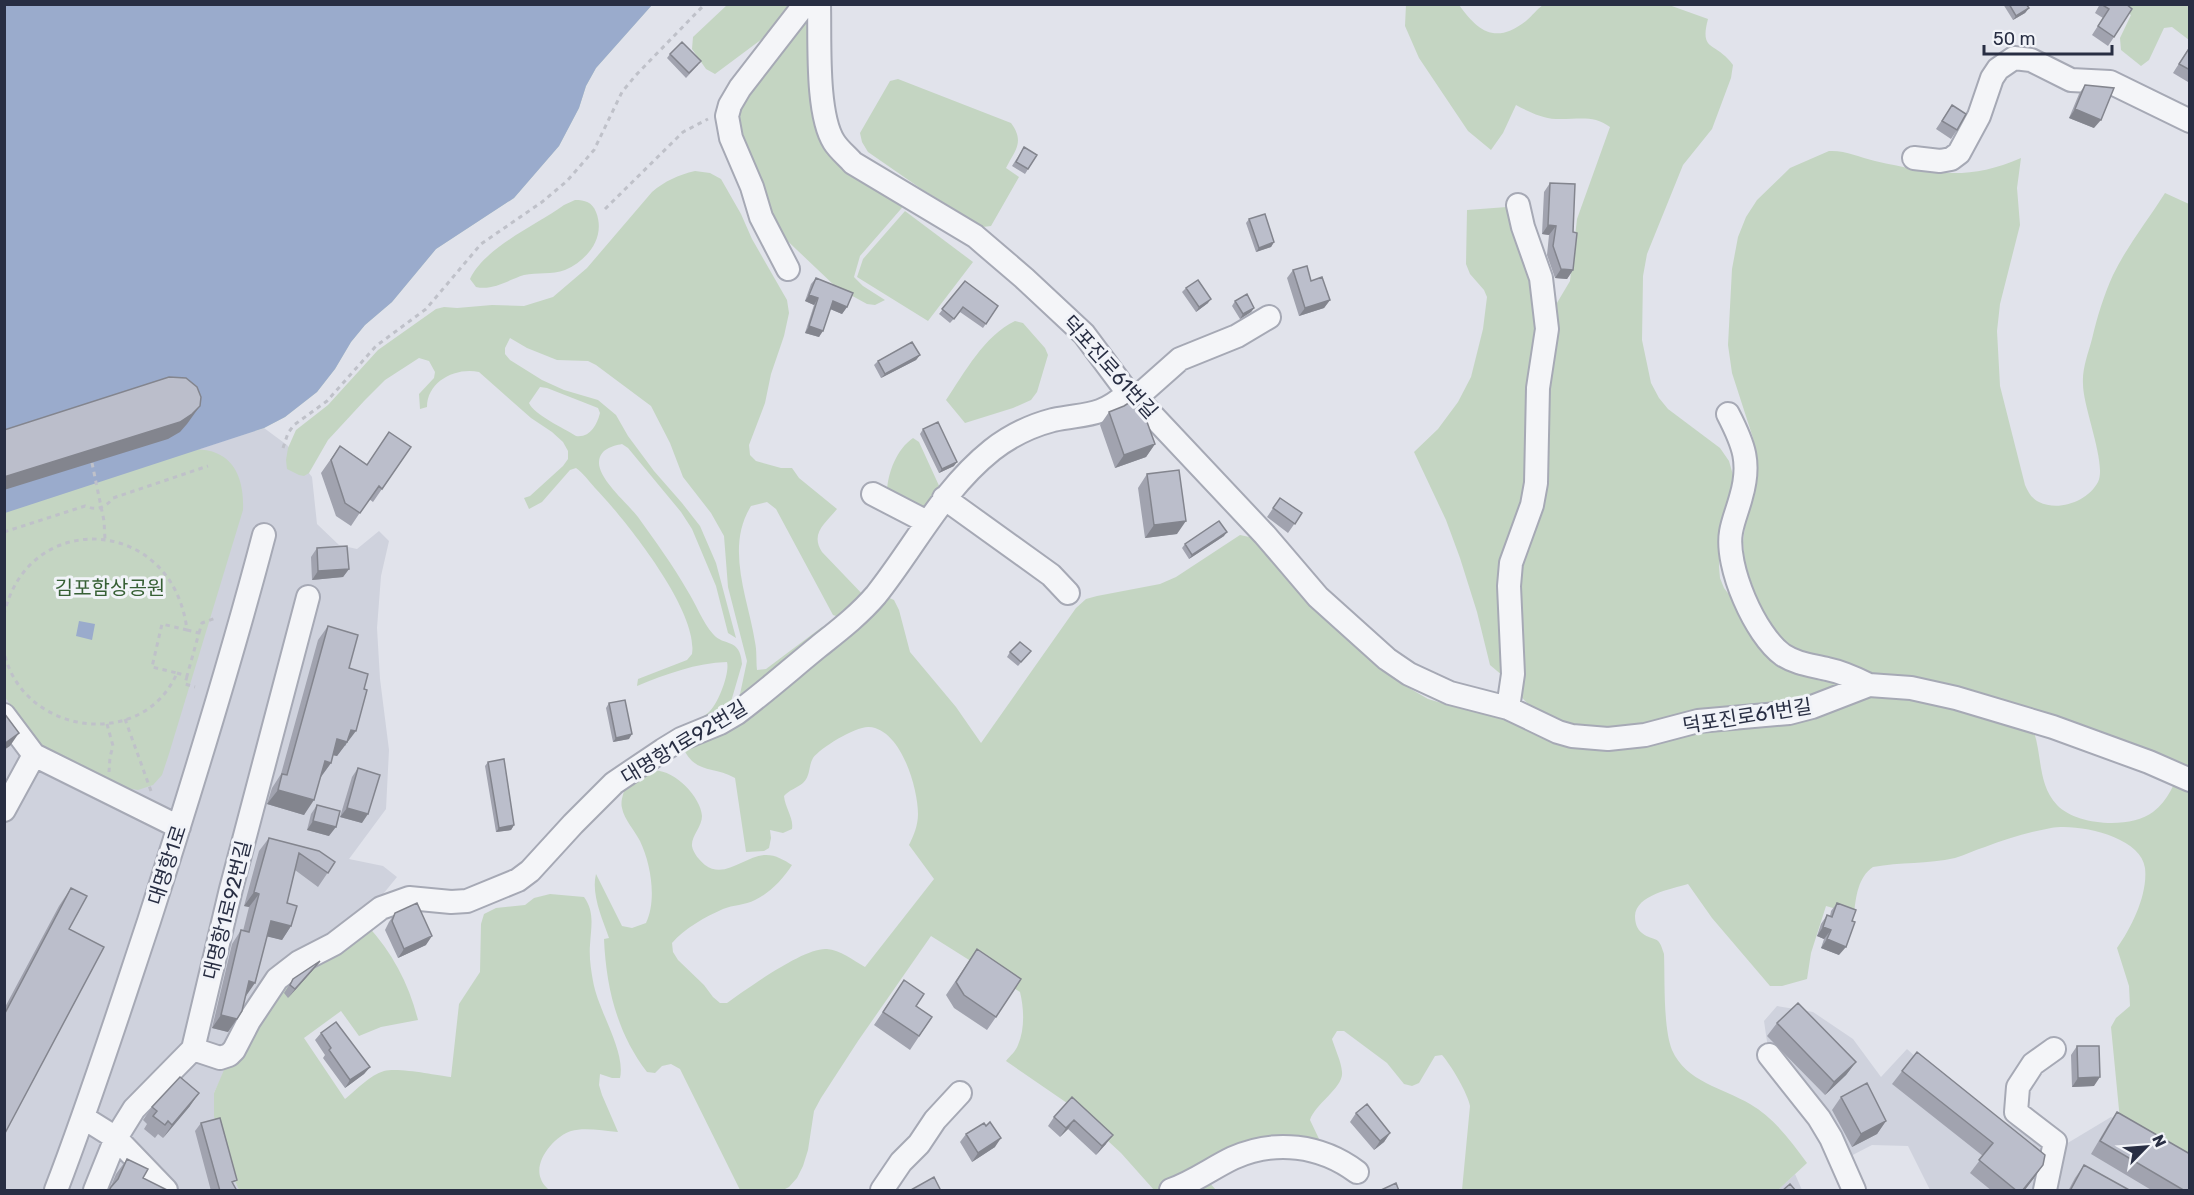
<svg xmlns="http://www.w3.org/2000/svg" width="2194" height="1195" font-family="Rubik,'Noto Sans KR',sans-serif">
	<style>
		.built { fill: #cfd2dd }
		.green { fill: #c4d5c2; fill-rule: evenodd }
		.water { fill: #9aabcc }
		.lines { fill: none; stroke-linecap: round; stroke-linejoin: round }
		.minor-casing { stroke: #a6a9b5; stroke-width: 26 }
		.path { stroke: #bfc1c9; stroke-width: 3; stroke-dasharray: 4.5 4.5; stroke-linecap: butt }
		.minor { stroke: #f4f5f8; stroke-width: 22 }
		.wall { fill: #a1a3af }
		.shaded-wall { fill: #83858e }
		.building { fill: #bbbecb; stroke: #83858e; stroke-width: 1.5 }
		.labels { text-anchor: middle; stroke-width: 6; stroke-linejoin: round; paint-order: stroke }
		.street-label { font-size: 20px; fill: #282e43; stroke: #f1f3f8 }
		.park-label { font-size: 20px; fill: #376035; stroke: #f1f3f8 }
	</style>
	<rect width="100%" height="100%" fill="#e1e3eb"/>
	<!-- built -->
	<path class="built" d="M264,428l23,17 25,32 5,47 22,21 18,4 22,-18 10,10 -8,35 -4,52 3,51 9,71 -3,59 -37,50 34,7 14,11 -27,33 -140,149 -16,34 13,70 12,27h-234l-1,-677z
		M1777,1006l36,6 40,27 28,38 26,-28 53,48 80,44 26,3 45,-27 9,3 69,70h-259l-22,-44 -36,-1 -29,15 -74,-105 -5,-34z
		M1795,1174l7,16h-24z"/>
	<!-- green -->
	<path class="green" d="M1406,4l53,1c19,26 36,40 67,16 6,-5 11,-12 17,-16h126l39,14c-9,34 8,22 25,46l-2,13 -19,51 -29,36 -36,89 -4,22 -1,64 9,43 8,15 9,11 52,39 9,13 4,14v20l-13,54 -1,18 1,11 4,10 23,30 94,65 -14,12 -215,39 -64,-13 -23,-20 -22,-25 -13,-11 -13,-53 -17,-54 -14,-38 -32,-68 24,-23 20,-27 13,-25 12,-48 4,-32 -3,-7 -14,-16 -4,-10 1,-54 40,-3 44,106 19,-32 7,-62 33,-92c-17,-13 -34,-7 -54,-8 -14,-1 -27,-7 -40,-14l-13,28 -12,17 -23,-19 -49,-73 -14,-32z
		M652,5l-56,63 -10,18 -7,22 -20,38 -45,52 -78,51 -44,53 -27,23 -14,17 -16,27 -18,23 -32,25 -21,11 -67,21c6,1 13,1 19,4 23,9 28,35 27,57l-75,247 -6,18 -9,10 -15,5 -12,-2 -81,-40 -10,-9 -30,-42 -1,-540z
		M727,5h67l-24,28 -55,41 -9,-5 -14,-20 1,-12z
		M2118,5h71v35l-17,-13 -8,1 -15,32 -8,6 -20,-16 -1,-12 11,-23z
		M808,8l10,110 89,84 -47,54 -6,21 9,9 22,14 -10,5 -8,-1 -31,-17 -59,-56 -42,-102 3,-23z
		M898,79l113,44c14,19 4,27 -5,45l13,9 -28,49 -8,1 -63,-39 -52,-36 -6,-10 -2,-9 30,-52z
		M1829,151c16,-1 30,6 46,10 55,12 92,21 146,-3l-4,30 3,37 -20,79 -3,27 3,55 25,99c3,7 7,14 14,17 20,10 49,-1 59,-20 9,-18 -15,-74 -15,-98 -1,-15 5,-30 9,-45 5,-22 12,-44 21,-64 14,-29 35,-55 52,-82l24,11v957l-69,-41 -9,-93 5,-9 14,-12 -1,-20 -12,-38c15,-21 31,-54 28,-80 -4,-32 -68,-45 -94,-40 -22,4 -45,11 -66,19 -10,3 -20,8 -30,11 -27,6 -55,4 -82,9 -15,10 -17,30 -19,47l-28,-8 -15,47 -4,26 -25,7h-12l-58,-68 -24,-34c-17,5 -52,11 -53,32 0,7 2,13 7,17 13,10 16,0 22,21 1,26 -1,73 8,96 14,32 51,38 78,54 24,14 41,37 57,59l-29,27h-316l8,-84c-2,-12 -19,-41 -28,-51l-7,1 -16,27 -7,3 -8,-2 -17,-21 -43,-32h-7l-5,8c3,10 9,22 10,33 2,15 -27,32 -32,48l10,21c-45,-10 -83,-7 -119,25l7,15 8,9h-62l-33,-37 -54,-50 -61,-42c4,-5 10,-10 12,-16 7,-16 6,-37 2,-53l-89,-56 -73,105 -37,57 -7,13 -6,39 -5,16 -6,12 -8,9 -6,3h-43l-60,-121 -9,-5 -9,2 -7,7 -8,-1c-30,-39 -41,-85 -43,-133l5,-1c-7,-20 -18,-44 -13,-64l26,52 10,2 14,-5c11,-23 5,-59 -6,-82 -5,-10 -16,-22 -18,-33 -2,-7 2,-16 4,-23 7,-4 16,-12 24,-14 21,-5 51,25 52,45 0,11 -11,20 -10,30 1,7 8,15 13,19 20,15 41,-10 61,-10 10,0 18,5 26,10 -9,14 -22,28 -37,35 -10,5 -22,5 -32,9 -18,8 -38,19 -51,34l1,9 5,8 26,25 9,12 7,6h7c20,-14 77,-56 100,-54 13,1 26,11 38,18l69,-88 -25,-34c5,-10 9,-20 9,-31 0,-26 -17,-85 -49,-87 -13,-1 -49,21 -56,31 -5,9 -2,17 -10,25 -6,5 -14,7 -19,13 1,12 10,22 8,33l-9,4 -13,-3 1,8 -2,10 -5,3 -18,1 -11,-74c-23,-13 -41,-3 -53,-33l205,-148 7,3 5,10 11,42 46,55 25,36 95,-135 10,-9 11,-3 63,-12 16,-7 64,-42 14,3 56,65 29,29 58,49 31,18 34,10 28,3 74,28 304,-47 78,10 88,29c8,24 4,53 23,73 20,21 74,24 96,7 15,-11 22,-29 28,-46l-279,-86 -91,-22 -28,-14 -19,-25 -19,-55 -2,-22 3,-24 10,-44 1,-17 -4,-19 -21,-65 -4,-28 4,-76 6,-32 8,-20 11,-17 33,-32z
		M695,171l15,2 11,6 20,35 11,25 35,61 2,13 -5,23 -13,38 -6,29 -16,42 1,10 6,6 25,7h11l7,10 38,31c-12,15 -27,24 -15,43l45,47 -28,18 -6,-2 -57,-106 -9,-7 -16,4c-26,42 -3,92 4,136 2,9 1,18 2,28l9,-1 56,-42 9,-3 -92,75 8,-38 -19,-74 -4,-51 -13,-23 -28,-36 -13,-34 -19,-37 -55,-41 -8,-4 -31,-1 -30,-12 -17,-10 -5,10v6l5,6 32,20 22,10 34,10 18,15 12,21 26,35 28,32 18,23 16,37 20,75 -8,-5 -12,-47 -24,-57 -11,-17 -53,-64 -6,-4c-10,2 -22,5 -23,18 -1,17 29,42 39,55 17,24 35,48 49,73 8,12 16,33 26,44 11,13 27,3 29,30l-14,48 -40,12c6,-3 16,-7 21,-12 9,-8 21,-39 18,-50 -31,1 -61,12 -90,24l1,-7 49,-19 5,-6c7,-43 -68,-136 -97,-166 -6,-7 -12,-15 -19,-20l-6,2 -28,32 -13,7 -5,-11 6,-2 33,-30 5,-7v-8l-5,-9 -11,-10 -21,-14 -52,-46c-23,-5 -52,9 -52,35l-7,2 -1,-15 15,-16 1,-6 -6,-11 -10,-3 -34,22 -20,20 -37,40 -19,33 -5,3 -5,-1 -12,-6 -1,-9 2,-12 8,-18 32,-25 50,-55 58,-41 8,-2 13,1 35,-3 32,1 29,-9 34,-29 65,-76c13,-11 26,-17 43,-21zM540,387l7,1 51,20 2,5c-3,12 -10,25 -24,23 -12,-8 -42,-21 -47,-33z
		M575,200c10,0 17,2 21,12 10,25 -8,48 -31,58 -13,5 -28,2 -41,5 -16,5 -32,16 -48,12l-6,-8c15,-32 65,-53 94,-74z
		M905,211l68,51 -45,59 -71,-44 6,-18z
		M1015,321l8,2 22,25 3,7 -11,37 -6,8 -18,8 -48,15 -19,-23c19,-28 38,-64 69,-79z
		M913,438l6,4 22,48 -17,19 -37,-18c1,-19 10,-42 26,-53z
		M550,894l34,3c11,15 7,30 6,48 -1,12 1,25 3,36 5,30 33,70 27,97h-8l-12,-4 -1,11 3,10 16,37c-15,-1 -33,-5 -47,-1 -16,5 -38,30 -30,48 1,4 5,8 8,11h-310l-12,-27 -13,-47v-23l10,-23 12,-7 37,-71 94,-67c25,27 42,59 51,95l-37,7 -22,9 -18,-25 -37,27 41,61c11,-9 25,-24 39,-28 14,-4 51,4 67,6l8,-73 21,-32 1,-48 3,-10 12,-6 29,-3 9,-7z"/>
	<!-- water -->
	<path class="water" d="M4,5h648l-56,63 -10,18 -7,22 -20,38 -45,52 -78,51 -44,53 -27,23 -14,17 -16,27 -18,23 -32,25 -21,11 -259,85z
		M79,621l16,3 -3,16 -16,-4z"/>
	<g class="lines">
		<defs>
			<path id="minor" d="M819,4c1,36 -3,110 15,138 5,8 13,14 19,21l122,73 49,42 60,56 44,59 8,5 129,137 53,62 69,62 22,15 41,19 58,15 50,24 14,4 36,3 37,-4 53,-14 91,-8 23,-6 57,-22 42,3 45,10 97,29 96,35 41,18
				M1914,158l26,3 11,-2 8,-6 20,-37 13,-38 6,-9 16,-11 17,2 40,20 39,2 80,39
				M788,269l-27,-52 -9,-30 -21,-49 -4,-22 3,-11 10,-17 65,-84
				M1136,398l44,-39 57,-23 32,-19
				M1728,414c16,31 23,49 13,83 -3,12 -8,23 -10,35 -6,34 24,103 52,123 14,9 28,10 44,14 15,3 28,9 42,16
				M873,494l54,28
				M944,498l107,77 17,18
				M1508,708l5,-34 -4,-88 2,-23 21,-58 4,-22 2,-95 9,-59 -6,-51 -18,-51 -5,-22
				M4,715l30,40
				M4,810l30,-55 145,72
				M193,1049l27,9 9,-3 5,-5 15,-29 28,-42 22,-17 35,-18 47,-36 28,-10 42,4 16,-1 51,-21 12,-9 43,-47 41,-41 49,-33 18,-11 39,-16 17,-10c28,-21 54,-44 81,-66 20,-16 41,-32 58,-52 39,-49 66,-105 116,-145 18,-14 38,-24 61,-30 34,-7 46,-2 75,-27
				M1769,1055l50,63 12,20 23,52
				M84,1118l32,20 50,52
				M56,1190c34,-88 63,-179 93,-269 41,-128 81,-256 115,-386
				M95,1190l21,-52 18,-29 59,-60 38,-160 77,-292
				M882,1190l19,-28 18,-18 16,-24 25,-27
				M1171,1190c23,-8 41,-22 62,-32 42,-19 88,-13 124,14
				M2045,1190l10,-48 -39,-30 2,-25 15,-23 21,-15"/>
		</defs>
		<!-- minor casing -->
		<use href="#minor" class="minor-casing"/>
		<!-- path -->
		<path class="path" d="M605,209l78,-77 25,-13
			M283,448l5,-15 6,-8 33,-24 49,-55 50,-37 55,-65 61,-42 25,-21 27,-31 28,-58 14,-17 69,-71
			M92,463l12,58 1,18
			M4,532l81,-26c12,5 20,2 28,-8l95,-32
			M4,615c23,-107 169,-100 183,15l-25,-6 -10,43 25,6c-34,79 -155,62 -173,-21
			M199,633l3,-10 14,-5
			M177,673l10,3 12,-43 -12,-3
			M187,676l-2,8 10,3
			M125,719l26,72
			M107,724l6,22 -3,11 -1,15"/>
		<!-- minor -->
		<use href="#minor" class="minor"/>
	</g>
	<!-- wall -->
	<path class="wall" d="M2003,4h23l3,4 -4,5 -12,7z
		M2100,4h26l-12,33 -6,9 -16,-11 11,-17 -8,-5z
		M2190,46v34l-2,2 -15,-9z
		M670,54l28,11 -12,13 -19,-20z
		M2085,85l9,43 -25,-10 10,-24z
		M1952,105l5,25 -6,9 -15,-10z
		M1024,147l13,8 -12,19 -13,-8z
		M1550,183l23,49v38l-6,9 -12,-1 -8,-23 2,-20 -7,-1 2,-42z
		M1249,219l25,23 -3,5 -15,5 -10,-29z
		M1293,270l18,11 19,19 -6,8 -25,8 -12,-38z
		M816,278l31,29 -5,7 -12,-5 -11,28 -14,-4 9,-28 -9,-4 6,-17z
		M965,281l33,25 -15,22 -23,-16 -10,11 -11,-9z
		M1186,288l22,15 -12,9 -14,-20z
		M1235,301l19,7 -3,4 -11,7 -8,-13z
		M920,355l-4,5 -35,18 -7,-13 4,-4z
		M1109,412l46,32 -9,13 -31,11 -15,-43z
		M923,429l31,37 -15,7 -19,-39z
		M340,446l27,18 44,-17 -38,55 -4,-3 -18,27 -15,-10 -15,-43z
		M1147,474l30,60 -32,4 -7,-50z
		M1280,498l22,15 -14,20 -21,-16z
		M1224,536l-35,23 -7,-11 3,-4z
		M317,548l32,21 -6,8 -31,3 -1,-23z
		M328,626l21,42 -3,78 -1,-1 -8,11 -4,-1 -2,8 -10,14 -17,38 -37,-11 5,-16 9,-14 37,-134z
		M1031,651l-13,15 -11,-9 3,-5z
		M609,703l20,36 -16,3 -7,-34z
		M488,762l26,63 -3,5 -15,2 -11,-66z
		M358,768l4,55 -22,-6 12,-40z
		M317,805l12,31 -22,-6 4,-16z
		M269,838l66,24 -17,25 -23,-17 -8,33 4,23 -9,14 -15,-4 -21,60 -18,36 -16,-4 20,-84 9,-14 2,1 6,-24 -5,-1 15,-55z
		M71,888l-2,41 -65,206v-126l55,-103z
		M1837,903l2,52 -18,-7 3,-9 -7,-3 4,-12 6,-9 3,1 1,-5z
		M395,913l31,32 -28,13 -13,-28 4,-8z
		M977,949l19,68 -9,13 -33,-22 -8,-13z
		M313,970l-25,28 -4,-5 9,-14z
		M904,980l12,26 16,11 -22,33 -36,-25z
		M1777,1023l79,39 -10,13 -21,20 -58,-59z
		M321,1033l49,34 -6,7 -19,14 -22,-30 2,-3 -10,-15z
		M2077,1046l17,40 -22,1 -1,-32z
		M1917,1052l117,126 -10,13h-32l-22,-18 13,-17 -91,-72z
		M1072,1097l34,47 -10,11 -28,-26 -8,8 -12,-11 6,-9z
		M1841,1097l45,24 -9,13 -25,13 -20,-37z
		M190,1106l-27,32 -5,-4 -3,4 -11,-9 3,-5 -4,-4 9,-13z
		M2117,1112l73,79h-37l-62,-37 17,-29z
		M1356,1113l34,20 -6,9 -10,8 -24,-28z
		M201,1123l33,62 3,6h-26l-16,-60z
		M966,1134l29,13 -23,15 -12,-20z
		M127,1159l16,19 26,13h-61l3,-5 5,-12z
		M2084,1165l47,26h-63l7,-13z"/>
	<!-- shaded-wall -->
	<path class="shaded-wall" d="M2029,8l-4,5 -12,7 3,-4z
		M2075,109l26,11 -7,8 -25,-10z
		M1548,225l8,1 -7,9 -7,-1z
		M1274,242l-3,5 -15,5 3,-4z
		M1561,269l12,1 -6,9 -12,-1z
		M809,295l9,3 -4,7 -9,-4z
		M1211,299l-3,4 -12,9 3,-5z
		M1330,300l-6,8 -25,8 6,-8z
		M833,301l14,6 -5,7 -14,-6z
		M1254,308l-3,4 -11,7 3,-5z
		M809,326l14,5 -4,6 -14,-4z
		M920,355l-4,5 -35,18 4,-4z
		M200,406l-13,18 -7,8 -12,7 -164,51v-13z
		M1155,444l-9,13 -31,11 9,-13z
		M957,462l-3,4 -15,7 3,-4z
		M1186,521l-9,13 -32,4 9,-13z
		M1227,532l-3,4 -35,23 3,-4z
		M349,569l-6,8 -31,3 6,-9z
		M351,730l5,1 -19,25 -10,-2 10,-15z
		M19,733l-9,13 -6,4v-6z
		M632,734l-3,5 -16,3 3,-4z
		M325,761l6,2 -11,15z
		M278,790l36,10 -10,15 -37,-11z
		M347,808l21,6 -6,9 -22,-6z
		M313,821l23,6 -7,9 -22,-6z
		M514,825l-3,5 -15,2 3,-4z
		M254,892l5,2 -10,13 -5,-1z
		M271,921l20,5 -9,14 -21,-5z
		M1823,927l8,3 -7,9 -7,-3z
		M432,936l-6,9 -28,13 6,-9z
		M1827,939l19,8 -7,8 -18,-7z
		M320,961l-7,9 -25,28 7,-9z
		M249,981l6,2 -9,13z
		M221,1015l16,4 -9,13 -16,-4z
		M1856,1062l-10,13 -21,20 9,-13z
		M370,1067l-6,7 -19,14 5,-8z
		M2100,1077l-6,9 -22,1 6,-9z
		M199,1093l-9,13 -27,32 9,-13z
		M1074,1120l-6,9 -8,8 6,-9z
		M1886,1121l-9,13 -25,13 9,-13z
		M1390,1133l-6,9 -10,8 6,-9z
		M1113,1135l-7,9 -10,11 6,-9z
		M1001,1138l-6,9 -23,15 6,-9z
		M2043,1165l-9,13 -10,13h-2z"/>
	<!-- building -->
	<path class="building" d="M2009,4h17l3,4 -13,8z
		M2101,4h25l6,5 -18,28 -16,-11 11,-17z
		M682,42l19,19 -12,12 -19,-19z
		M2190,47v23l-11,-6z
		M2085,85l29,3 -13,32 -26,-11z
		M1952,105l14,9 -9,16 -15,-9z
		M1024,147l13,8 -9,14 -12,-7z
		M1550,183l25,1 -2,48 4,1 -4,37 -12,-1 -8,-23 3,-20 -8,-1z
		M1265,214l9,28 -15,6 -10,-29z
		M1307,266l4,15 11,-4 8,23 -25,8 -12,-38z
		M816,278l37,15 -6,14 -14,-6 -10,30 -14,-5 9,-28 -9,-3z
		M1198,280l13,19 -12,8 -13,-19z
		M965,281l33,25 -12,18 -23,-17 -9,12 -12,-10z
		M1247,294l7,14 -11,6 -8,-13z
		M912,342l8,13 -35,19 -7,-13z
		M169,377l17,1 11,9 4,10 -1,9 -8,8 -12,8 -176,55v-47z
		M1138,397l17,47 -31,11 -15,-43 15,-6z
		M938,422l19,40 -15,7 -19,-40z
		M389,432l22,15 -29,42 -3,-3 -19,27 -15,-10 -14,-43 9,-14 27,19z
		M1179,470l7,51 -32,4 -7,-51z
		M1280,498l22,15 -7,11 -22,-16z
		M1219,521l8,11 -35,23 -7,-11z
		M347,546l2,23 -31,2 -1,-23z
		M328,626l30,9 -9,33 19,6 -4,15 3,1 -11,41 -5,-1 -4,12 -10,-3 -6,24 -6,-2 -11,39 -36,-10 4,-16 5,1z
		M1020,642l11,9 -10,11 -11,-10z
		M625,700l7,34 -16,4 -7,-35z
		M4,713l15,20 -15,11z
		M504,759l10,66 -15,3 -11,-66z
		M358,768l22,7 -12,39 -21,-6z
		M317,805l23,6 -4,16 -23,-6z
		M269,838l50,13 16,11 -7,11 -29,-20 -12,50 10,3 -6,20 -20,-5 -16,62 -6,-2 -7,30 -5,8 -16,-4 20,-85 8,2 10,-38 -5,-2z
		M71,888l16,8 -18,33 35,18 -100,188v-120z
		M417,903l15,33 -28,13 -12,-28 3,-8z
		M1837,903l19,7 -4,11 3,1 -9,25 -19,-8 4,-9 -8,-3 4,-12 5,2z
		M977,949l44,30 -25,38 -32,-22 -8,-13z
		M320,961l-25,28 -5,-4 3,-6z
		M904,980l20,14 -8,12 16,11 -13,19 -36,-24z
		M1798,1003l58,59 -22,20 -57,-59z
		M336,1022l34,45 -20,13 -21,-30 2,-2 -10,-15z
		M2077,1046h22l1,31 -22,1z
		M1917,1052l128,103 -2,10 -21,26h-5l-38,-31 14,-17 -91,-72z
		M180,1077l19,16 -27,32 -4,-4 -3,4 -12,-9 4,-5 -5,-4z
		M1867,1083l19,38 -25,13 -20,-37z
		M1072,1097l41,38 -11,11 -28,-26 -8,8 -12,-11z
		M1367,1104l23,29 -10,8 -24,-28z
		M2117,1112l73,42v37h-5l-85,-50z
		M220,1118l17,62 -5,2 5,9h-17l-19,-68z
		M990,1122l11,16 -23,15 -12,-19 18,-11 2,3z
		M127,1159l21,10 -5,9 26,13h-60l2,-4 7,-8z
		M2084,1165l47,26h-61z
		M934,1177l7,14h-32z
		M1396,1183l3,8h-20z
		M1790,1184l6,7h-14z"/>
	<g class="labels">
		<!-- street labels -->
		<g class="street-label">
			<text transform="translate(1110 367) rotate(48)" y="7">덕포진로61번길</text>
			<text transform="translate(1747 716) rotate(-9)" y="7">덕포진로61번길</text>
			<text transform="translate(684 742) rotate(-31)" y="7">대명항1로92번길</text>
			<text transform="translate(167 865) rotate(-72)" y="7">대명항1로</text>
			<text transform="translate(227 910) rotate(-76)" y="7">대명항1로92번길</text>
		</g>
		<!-- park labels -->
		<g class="park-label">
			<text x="110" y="595">김포함상공원</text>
		</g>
	</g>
	<!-- border -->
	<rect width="2194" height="1195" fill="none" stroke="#282e43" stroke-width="12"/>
	<!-- north arrow -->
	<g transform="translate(2146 1147) rotate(65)" stroke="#f1f3f8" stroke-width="4.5" paint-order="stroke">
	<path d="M0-4.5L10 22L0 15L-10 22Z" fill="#282e43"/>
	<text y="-9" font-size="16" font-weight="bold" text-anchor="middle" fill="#282e43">N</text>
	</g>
	<!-- scale -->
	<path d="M1984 45v9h128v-9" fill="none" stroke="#282e43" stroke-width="3"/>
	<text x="1993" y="45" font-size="18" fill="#282e43" stroke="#f1f3f8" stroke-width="4.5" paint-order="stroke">50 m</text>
</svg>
